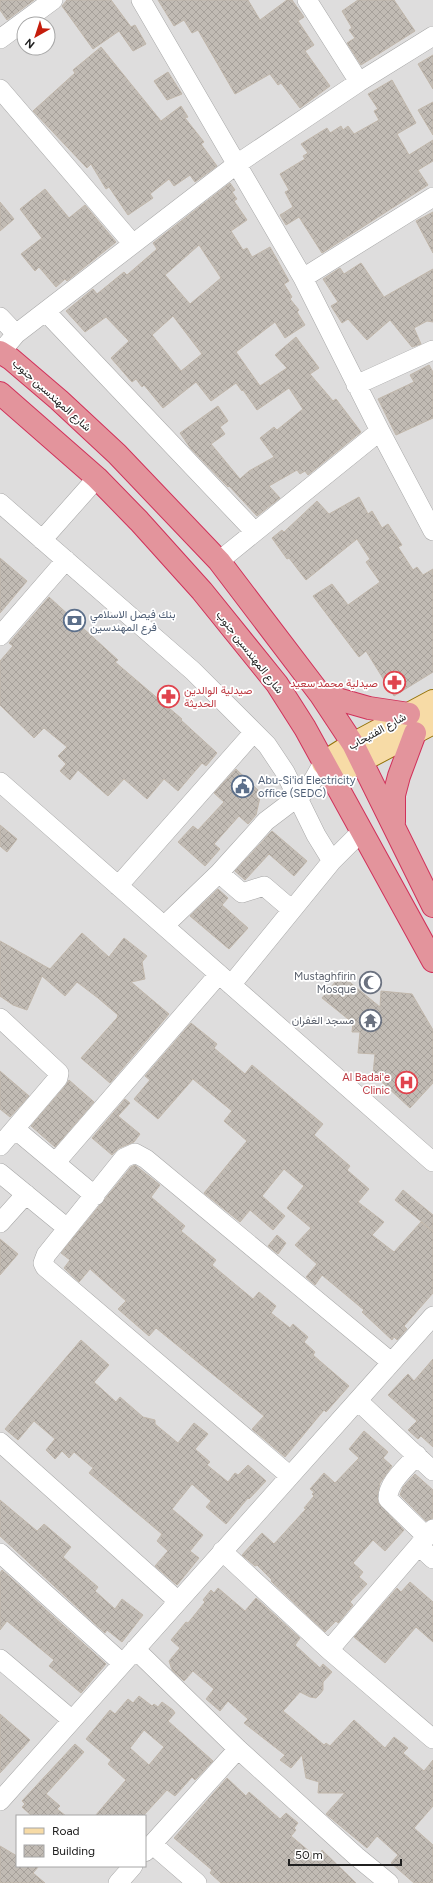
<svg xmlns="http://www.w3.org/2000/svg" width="433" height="1883" font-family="Figtree,Vazirmatn,sans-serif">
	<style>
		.residential { fill: #dedddd; fill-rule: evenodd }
		.building { fill: url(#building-cross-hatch); stroke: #c1b7ab; fill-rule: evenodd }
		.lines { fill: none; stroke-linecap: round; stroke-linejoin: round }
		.minor-casing { stroke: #a7a7a7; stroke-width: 20 }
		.major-casing { stroke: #947309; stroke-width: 24 }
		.highway-casing { stroke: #d1315a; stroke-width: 24 }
		.minor { stroke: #fff; stroke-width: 19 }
		.major { stroke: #f7dba6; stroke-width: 22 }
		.highway { stroke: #e3949c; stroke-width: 22 }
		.labels { text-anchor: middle; stroke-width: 3.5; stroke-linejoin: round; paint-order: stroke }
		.street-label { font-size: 11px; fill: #202020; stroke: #fff }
		.service-label { font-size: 11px; fill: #4e5e75; stroke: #fff; text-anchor: start }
		.health-label { font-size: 11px; fill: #be3a42; stroke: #fff; text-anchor: end }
		.worship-label { font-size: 11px; fill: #5b616d; stroke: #fff; text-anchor: end }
	</style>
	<defs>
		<pattern id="building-cross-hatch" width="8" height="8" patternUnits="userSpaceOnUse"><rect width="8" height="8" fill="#c1bbb4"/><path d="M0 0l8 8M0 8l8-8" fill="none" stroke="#a6a09a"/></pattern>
	</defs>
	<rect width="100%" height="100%" fill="#f0eee8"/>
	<!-- residential -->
	<path class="residential" d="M0,0h433v1883h-433zM24,24h24v24h-24zM17,1816h128v50h-128z"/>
	<!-- building -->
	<path class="building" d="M0,0h34l-27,20 -7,-10z
		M67,0h44l20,27 4,-2 11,19 -13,7 -14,-20 -26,18 -31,-43z
		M158,0h90l12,20 27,-20h5l12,17 -6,4 16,24 -9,6 25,35 -30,22 -19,-25 -3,2 -8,-11 -35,20 -37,-64 -6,3 -8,-13 -10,6z
		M358,0h36l21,31 -54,34 -14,-22 8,-5 -6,-8 3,-2 -10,-17z
		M101,47l60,74 20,-15 7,11 -3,1 19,24 -3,2 16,22 -22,16 -5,-7 -16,11 -5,-7 -19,15 3,4 -25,17 -19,-28 -3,2 -15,-25 -4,4 -54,-57 42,-38 -2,-3z
		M433,55v34l-15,-25z
		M168,72l14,22 -15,6 -13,-19z
		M392,80l24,43 -19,11 12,21 24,-15v21l-15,9 10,15 -106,68 -23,-36 -13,8 -6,-10 13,-8 -8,-15 4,-2 -9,-16 25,-15 -2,-3 5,-3 -7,-9 26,-16 3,5 11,-7 2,4 5,-4 6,8 25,-14 -5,-9 4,-2 -10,-15z
		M433,102v33l-15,-25z
		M230,183l5,7 -3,2 5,7 -3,2 13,19 -16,11 12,19 4,-2 5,9 18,-10 19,34 -5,3 8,13 -2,2 9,11 -2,2 8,13 -20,13 -10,-16 -39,30 24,34 27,-18 -12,-13 21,-18 23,31 -9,6 23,27 3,-2 25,33 -53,43 -3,-4 -5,3 -3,-4 -28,16 11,12 -23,18 -28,-30 -1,1 -37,-38 -11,-16 38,-27 10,15 -8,6 5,7 -14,10 29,35 9,-8 25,-14 -14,-19 14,-11 3,3 26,-21 -14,-21 -32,22 -14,-20 -1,1 -6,-8 -25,18 -15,-19 -33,26 -19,-23 -2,2 -6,-8 -4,3 -21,-24 18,-17 -23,-24 -21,15 -19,-21 27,-22 4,5 27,-22 3,3 30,-26 -4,-6zM199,245l22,33 -31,26 -25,-29zM173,316l29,38 -21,17 -29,-36z
		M45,189l24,29 16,-13 31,37 -49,39 -2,-2 -9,8 -17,-20 -4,4 -14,-17 21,-16 -22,-29z
		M0,202l14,17 -14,12z
		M433,212v41l-17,-32z
		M361,263l23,34 49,-28v53l-6,-1 -13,7 7,16 -9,3 -22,-27 -23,20 -19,-21 -6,4 -11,-17 7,-4 -15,-23 17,-11 4,6z
		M429,365l4,7v46l-37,17 -18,-36 36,-17 -4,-7z
		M359,497l9,17 4,-3 10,17 6,-4 14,21 -4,2 15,23 4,-3 6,8 10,-6v103l-39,24 -28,-45 -7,6 -46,-61 19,-12 16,21 32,-23 -14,-20 4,-3 -13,-20 -51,41 -17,-22 -2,1 -15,-21 10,-8 2,2 33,-31 12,13z
		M0,558l27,23 -27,32z
		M49,597l69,63 -3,2 67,57 -1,1 36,33 -11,13 -4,-3 -24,28 -14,-12 -17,20 -23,-20 -16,17 -30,-26 -8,10 -10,-9 6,-7 -8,-8 9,-9 -23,-19 -10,10 -34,-33v-44l13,-15 -4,-3z
		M236,769l25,24 -5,22 -8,9 -9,-8 -25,28 6,5 -15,17 -27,-24 15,-16 5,4 26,-28 -10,-9z
		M0,825l17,14 -10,13 -7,-6z
		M272,831l35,30 -13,15 -25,-22 -24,26 -10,-9z
		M218,889l10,9 -6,7 26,23 -19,21 -39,-33z
		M82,933l27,24 15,-19 23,18 -5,6 3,17 -14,3 38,32 -59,69 -29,-25 36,-40 1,-3 -20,-17 -21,-16 -12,14 -23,-20 -15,34 -14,-5 -13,-9v-55l50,28z
		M341,975l39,32 1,-16 31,3 21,36v53l-23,25 -37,-34 2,-20 -17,-1 2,-21h-8l1,-9 -31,-25z
		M191,1023l26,21 -3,4 31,26 7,-9 71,59 -9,11 36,31 -3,4 22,19 -11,13 26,20 -12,13 22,17 27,-30 12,10v61l-29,33 3,3 -10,11 -3,-3 -2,3 -30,-28 2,-2 -42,-35 -7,10 -9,-8 11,-13 -22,-19 16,-17 -24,-20 17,-22 -20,-17 -22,27 23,20 -12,14 -23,-20 -10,12 -36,-29 43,-52 -23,-20 8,-10 -39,-32 -35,40 -24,-20 16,-19 -5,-4z
		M0,1071l29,25 -19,21 -10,-8z
		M69,1080l25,22 -39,45 -24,-21 35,-41z
		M125,1099l5,4 -12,13 22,18 -6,8 -15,6 -7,7 -20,-17z
		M135,1165l25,20 -9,12 34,29 -4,5 35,29 -4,5 41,34 6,-7 17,14 -5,7 19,15 3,-4 15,13 -4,5 11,10 -2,3 36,31 -23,26 -2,-2 -39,47 -33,-28 12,-13 -108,-88 -7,8 -31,-27 8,-8 -36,-32 -11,13 -15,-14 6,-8 -9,-7 70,-86z
		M403,1190l30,25v16l-38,-31z
		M277,1235l9,8 -8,11 -10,-8z
		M0,1239l18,15 -18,21z
		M81,1340l28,25 -15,17 22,20 4,-5 23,20 12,3v4l23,19 16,-20 14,11 -13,15 15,13 -3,3 21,17 7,-9 3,2 10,-10 18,16 -17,18 -1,-1 -22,26 -20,-17 5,-6 -19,-17 -20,25 31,26 -13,16 9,7 -22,27 -22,-19 13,-15 -11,-10 5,-7 -73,-61 4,-5 -19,-16 -5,6 -7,-7 -7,8 -9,-9 9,-11 -21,-18 -16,19 -13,-11z
		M433,1359v88l-12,-11 -3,3 -10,-9 9,-9 -29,-26 20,-21 6,7z
		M364,1431l24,21 -5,6 9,8 -12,17 -2,9v11l26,27 -19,21 -12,-11 -20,23 10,9 -4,5 8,7 -17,18 3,3 -15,18 -2,-2 -11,11 -54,-51 1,-1 -15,-15 -2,1 -13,-11 20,-22 12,11 32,-35 -2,-1 10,-12 -2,-2 2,-2 -4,-3 14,-16 11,10 24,-25 -10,-9z
		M415,1474l18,16v28l-7,3 -26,-26 3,-8z
		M0,1500l37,31 7,-7 27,23 -8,10 35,30 -3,4 20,18 7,-10 21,16 -21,27 -15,-12 -2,3 -105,-97z
		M2,1570l104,94 -25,29 -32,-27 5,-6 -47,-39 -7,9v-57z
		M410,1582l23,20v40l-17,-15 -31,36 -31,-26 43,-49 4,4z
		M218,1588l27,23 11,-13 44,40 -5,7 25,23 3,-4 9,8 -9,10v8l-3,4 -4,4 -6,-1 -10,-5 -17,19 41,34 2,-2 4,3 24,-26 31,28 9,-11 14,11 -5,5 21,18 9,-11v46l-19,22 19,17v38h-19l-23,-20 7,-8 -21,-19 -10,12 -41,-34 19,-21h-27l1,-11 -13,-4 -4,-23 -11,13 -11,-8 5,-5 -41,-32 4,-4 -9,-8 -11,-10 -8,10 -14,-12 8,-10 -21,-18 -9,10 -12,-11 -3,-9 11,-13 -9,-8 15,-18 2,1 17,-21 -2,-2 8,-10 3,3z
		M139,1696l13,10 2,-2 4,3 4,-5 11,8 2,3 -7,8 45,40 -18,19 -3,-3 -17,19 -8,-6 -24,26h-48l31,-36 -18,-16 3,-4 -25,-21 24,-29 5,4 13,-15 5,4zM144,1730l20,17 -15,18 -19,-17z
		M0,1714l30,26 -30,33z
		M75,1744l9,8 -38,42 14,12 -3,3 9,7h-34l-10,-9 3,-3 -3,-3z
		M227,1778l19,18 3,-4 31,27 6,-6 12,10 -4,5 2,2 -5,6 25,21 6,-7 34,33h-135l-11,-10 2,-3 -38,-32z
		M0,1846l17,10v10h22l-6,7 12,10h-45z"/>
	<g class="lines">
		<defs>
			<path id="minor" d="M141,0l162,278 77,153 53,100
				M307,0l52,82
				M0,39l53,-39
				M0,89l133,155
				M303,278l130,-81
				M46,312l209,220
				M0,317l16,17
				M1,352l15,-18 221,-170 122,-82 74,-46
				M356,385l77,-35
				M0,503l193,168 74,74 18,27 31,63 16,26 30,-30
				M42,540l55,-62
				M219,561l161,-130
				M0,636l66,-76
				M0,782l433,380
				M219,873l23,20 22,-7 28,24
				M118,886l136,-154
				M164,926l55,-53 47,-52 37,-28 11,-14 9,-16
				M231,985l101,-124
				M0,1018l59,55 -1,5 -58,68
				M15,1129l80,67
				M56,1162l163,-188
				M0,1173l67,55
				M0,1223l26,-29
				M358,1401l75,70
				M0,1442l178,159
				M417,1455c-10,12 -30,28 -29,44l39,38
				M290,1476l-245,-209 -2,-4 3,-8 78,-97 11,-5 11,6 245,203
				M419,1546l14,13
				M222,1551l107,99 104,89
				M0,1553l122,110
				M135,1649l103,100 118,107 33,27
				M329,1650l104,-121
				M0,1659l72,61
				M0,1801l433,-485
				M152,1844l45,39
				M145,1852l93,-103
				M118,1883l15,-17"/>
			<path id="major" d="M323,763l30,-19 80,-43
				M331,777l102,-54"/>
			<path id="highway" d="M0,352l11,7 48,41 58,54 102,107 101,133 33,50 80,162
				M0,393l97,85 42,43 63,70 75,93 28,44 128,233
				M320,694l49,14 40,6
				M394,822v-27l5,-19 16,-43"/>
		</defs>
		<!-- minor casing -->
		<use href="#minor" class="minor-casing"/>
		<!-- major casing -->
		<use href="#major" class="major-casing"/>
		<!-- highway casing -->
		<use href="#highway" class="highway-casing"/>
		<!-- minor -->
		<use href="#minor" class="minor"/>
		<!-- major -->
		<use href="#major" class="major"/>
		<!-- highway -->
		<use href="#highway" class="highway"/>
	</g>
	<!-- icons -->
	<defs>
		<symbol id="bank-ring" viewBox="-11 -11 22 22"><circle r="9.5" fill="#fff" stroke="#5c6f8a" stroke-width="1.5"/><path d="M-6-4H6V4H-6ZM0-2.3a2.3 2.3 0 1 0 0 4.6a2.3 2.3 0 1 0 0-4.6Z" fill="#5c6f8a"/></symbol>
		<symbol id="pharmacy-ring" viewBox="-11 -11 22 22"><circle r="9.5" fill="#fff" stroke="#e0444e" stroke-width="1.5"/><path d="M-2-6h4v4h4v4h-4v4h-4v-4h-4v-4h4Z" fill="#e0444e"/></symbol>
		<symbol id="civic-ring" viewBox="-11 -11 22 22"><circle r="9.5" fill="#fff" stroke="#5c6f8a" stroke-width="1.5"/><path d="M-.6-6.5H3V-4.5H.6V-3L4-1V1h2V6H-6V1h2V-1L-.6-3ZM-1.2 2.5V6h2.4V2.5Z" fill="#5c6f8a"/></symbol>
		<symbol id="mosque-ring" viewBox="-11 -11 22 22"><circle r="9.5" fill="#fff" stroke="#6b7280" stroke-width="1.5"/><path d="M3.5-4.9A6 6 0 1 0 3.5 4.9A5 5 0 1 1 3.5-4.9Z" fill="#6b7280"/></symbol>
		<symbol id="temple-ring" viewBox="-11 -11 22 22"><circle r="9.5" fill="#fff" stroke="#6b7280" stroke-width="1.5"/><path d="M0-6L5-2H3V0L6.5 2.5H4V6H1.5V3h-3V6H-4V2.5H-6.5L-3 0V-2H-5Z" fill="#6b7280"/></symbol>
		<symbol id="hospital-ring" viewBox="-11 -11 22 22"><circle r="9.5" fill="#fff" stroke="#e0444e" stroke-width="1.5"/><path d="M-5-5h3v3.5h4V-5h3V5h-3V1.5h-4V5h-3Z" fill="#e0444e"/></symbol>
	</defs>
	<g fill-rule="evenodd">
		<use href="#bank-ring" x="62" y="608" width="25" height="25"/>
		<use href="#pharmacy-ring" x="382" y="670" width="25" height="25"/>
		<use href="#pharmacy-ring" x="156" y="684" width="25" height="25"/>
		<use href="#civic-ring" x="230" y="774" width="25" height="25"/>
		<use href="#mosque-ring" x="358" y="970" width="25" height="25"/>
		<use href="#temple-ring" x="358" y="1008" width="25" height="25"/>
		<use href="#hospital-ring" x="394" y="1070" width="25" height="25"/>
	</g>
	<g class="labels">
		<!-- street labels -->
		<g class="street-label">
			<text transform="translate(52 395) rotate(42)" y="4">شارع المهندسين جنوب</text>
			<text transform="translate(250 652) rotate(52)" y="4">شارع المهندسين جنوب</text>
			<text transform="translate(377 731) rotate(-29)" y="4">شارع الفتيحاب</text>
		</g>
		<!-- service labels -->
		<g class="service-label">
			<text x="90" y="618">بنك فيصل الاسلامي<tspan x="90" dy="13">فرع المهندسين</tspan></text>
			<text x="258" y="784">Abu-Si'id Electricity<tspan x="258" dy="13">office (SEDC)</tspan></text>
		</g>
		<!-- health labels -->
		<g class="health-label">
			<text x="378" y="687">صيدلية محمد سعيد</text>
			<text x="184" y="694" text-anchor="start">صيدلية الوالدين<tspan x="184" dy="13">الحديثة</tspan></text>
			<text x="390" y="1081">Al Badai'e<tspan x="390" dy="13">Clinic</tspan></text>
		</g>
		<!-- worship labels -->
		<g class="worship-label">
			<text x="356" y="980">Mustaghfirin<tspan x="356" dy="13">Mosque</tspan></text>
			<text x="354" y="1024">مسجد الغفران</text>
		</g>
	</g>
	<!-- legend -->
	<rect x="16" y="1815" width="130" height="52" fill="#ffffff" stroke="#a6a6a6"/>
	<rect x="24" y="1828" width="20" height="6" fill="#f7dba6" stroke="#a6a6a6"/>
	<text x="52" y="1835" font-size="12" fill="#202020">Road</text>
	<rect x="24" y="1845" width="20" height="12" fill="url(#building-cross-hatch)" stroke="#a6a6a6"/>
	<text x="52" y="1855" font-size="12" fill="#202020">Building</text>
	<!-- north arrow -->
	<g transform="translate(36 36) rotate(219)"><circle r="19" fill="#ffffff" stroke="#a6a6a6"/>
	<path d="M0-3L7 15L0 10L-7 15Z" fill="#c51d0c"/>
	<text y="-6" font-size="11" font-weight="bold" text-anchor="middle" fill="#202020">N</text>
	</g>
	<!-- scale -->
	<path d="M289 1859v6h112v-6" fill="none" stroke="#202020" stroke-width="2"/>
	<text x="295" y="1859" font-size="12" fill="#202020" stroke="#ffffff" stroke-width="3" paint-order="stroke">50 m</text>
</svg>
